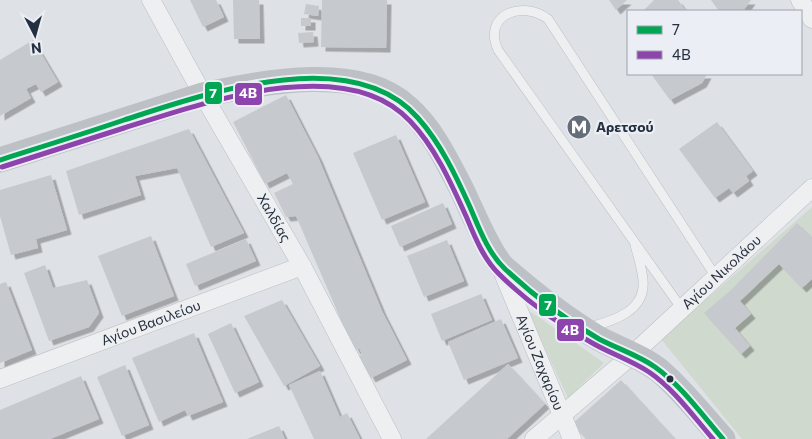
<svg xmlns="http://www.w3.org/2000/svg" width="812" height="439" font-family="Commissioner,sans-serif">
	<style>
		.green { fill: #cfd9ce }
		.building { fill: #c6c9cd; filter: url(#shadow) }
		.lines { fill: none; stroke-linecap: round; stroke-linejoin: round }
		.lane-casing { stroke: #bcbfc3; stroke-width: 10 }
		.street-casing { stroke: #bcbfc3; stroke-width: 19 }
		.lane { stroke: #eeeff1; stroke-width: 9 }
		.street { stroke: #eeeff1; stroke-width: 18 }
		.secondary { stroke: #bdc0c5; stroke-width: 25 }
		.bus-1-casing { stroke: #ebeff5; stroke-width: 9 }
		.bus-2-casing { stroke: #ebeff5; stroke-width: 9 }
		.bus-1 { stroke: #00a651; stroke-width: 5 }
		.bus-2 { stroke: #8e44ad; stroke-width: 5 }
		.bus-dot { fill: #242f3f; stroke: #ebeff5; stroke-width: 2 }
		.labels { text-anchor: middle; stroke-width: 4.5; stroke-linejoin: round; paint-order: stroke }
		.poi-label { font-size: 14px; font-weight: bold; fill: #242f3f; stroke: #ebeff5; text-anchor: start }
		.street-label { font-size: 14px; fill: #242f3f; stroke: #ebeff5 }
		.line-badge { stroke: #ebeff5; stroke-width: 2 }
		.badge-label { font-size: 14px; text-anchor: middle; font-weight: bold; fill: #fff }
	</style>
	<defs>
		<filter id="shadow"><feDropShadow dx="4.5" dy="4.5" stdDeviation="0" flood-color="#0004"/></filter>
	</defs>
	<rect width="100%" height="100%" fill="#dee1e5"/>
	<!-- green -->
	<path class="green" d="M812,207v232h-70l-81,-100z
		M531,312l73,51 -36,35 -39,-84z"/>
	<!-- building -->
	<path class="building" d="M190,0h26l8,17 -21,10z
		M233,0h26l1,39h-26z
		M322,0h65l-1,48 -65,-1z
		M609,0h18l-11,10z
		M654,0h24l8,11h-43z
		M711,0h40l-8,11h-24z
		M306,4l13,2 -1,10 -14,-2z
		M301,18h10v8h-10z
		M313,32l1,10 -15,1 -1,-10z
		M33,40l25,42 -17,10 -5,-8 -10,5 5,9 -31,18v-56z
		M651,74h56l-5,9 -32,17z
		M286,95l32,62 64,154 25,49 -36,18 -12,-22 3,-2 -3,-6 -3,2 -12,-23 -48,-111 -10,1 -12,-24 19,-9 -6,-11 -22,11 -32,-62z
		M717,122l36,49 -7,5 3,5 -16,12 -4,-5 -14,10 -36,-49z
		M189,129l55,104 -33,14 -34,-79 -42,8 6,19 -62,20 -13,-44z
		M396,135l29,67 -43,18 -29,-67z
		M51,175l16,55 -31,9 2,9 -27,7 -11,-39v-26z
		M443,203l9,21 -52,23 -9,-21z
		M797,223l15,15v41l-10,9 -23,-24 -39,37 11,13 -16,14 15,18 -9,8 -37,-41 27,-23z
		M151,236l23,60 -52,20 -24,-60z
		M246,239l10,22 -61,25 -9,-22z
		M447,240l17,41 -40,16 -17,-41z
		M45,265l8,23 34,-8 12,33 -10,14 -40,14 -25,-68z
		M6,282l26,68 -32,13v-79z
		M481,294l11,26 -50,21 -11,-27z
		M282,300l38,66 -36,20 -40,-70z
		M501,319l17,39 -54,22 -16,-38z
		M231,323l28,59 -24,11 -27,-59z
		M194,333l29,69 -35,14 -3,-6 -26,12 -27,-64z
		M508,364l37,40 -38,35h-81z
		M125,365l24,60 -27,11 -25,-59z
		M320,371l20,46 7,-4 13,26h-46l-25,-54z
		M81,376l18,43 -49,20h-50v-29z
		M621,380l54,59h-89l-14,-15z
		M279,426l6,13h-38z"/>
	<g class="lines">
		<defs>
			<path id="lane" d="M682,309l-184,-259c-16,-36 25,-50 50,-31l168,258
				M590,327c23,-6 56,-16 53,-47 -1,-12 -5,-24 -8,-35"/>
			<g id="street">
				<path id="s1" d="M151,0l52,95 99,171 90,173"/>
				<path d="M800,0l12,19"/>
				<path id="s2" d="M501,268l71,171"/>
				<path id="s3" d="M0,379l302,-113"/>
				<path id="s4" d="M534,439l98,-84 180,-167"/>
			</g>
		</defs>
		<!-- lane casing -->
		<use href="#lane" class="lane-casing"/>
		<!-- street casing -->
		<use href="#street" class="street-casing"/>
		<!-- lane -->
		<use href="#lane" class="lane"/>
		<!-- street -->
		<use href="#street" class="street"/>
		<!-- secondary -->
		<path class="secondary" d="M0,160l203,-65c58,-12 156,-33 204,12 25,22 39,52 54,81 10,20 28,66 43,80 30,26 60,50 94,70 20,11 45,19 63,34 23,20 42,45 62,67"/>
		<defs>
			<path id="bus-1" d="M0,160c41,-13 83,-26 124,-40 81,-26 227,-78 294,-2 23,26 38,58 52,89 9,21 18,46 35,62 28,26 61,51 94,70 19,10 39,16 56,28 27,19 47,48 68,72"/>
			<path id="bus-2" d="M2,167c41,-13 82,-26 122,-39 77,-24 221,-77 286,-7 25,26 41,62 56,95 8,19 17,42 32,57 27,27 62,52 96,71 18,10 38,17 55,28 25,17 44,44 64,67"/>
		</defs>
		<!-- bus-1 casing -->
		<use href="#bus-1" class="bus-1-casing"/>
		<!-- bus-2 casing -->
		<use href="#bus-2" class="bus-2-casing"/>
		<!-- bus-1 -->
		<use href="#bus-1" class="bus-1"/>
		<!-- bus-2 -->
		<use href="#bus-2" class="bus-2"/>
	</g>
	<!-- icons -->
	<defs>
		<symbol id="metro-disc" viewBox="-11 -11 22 22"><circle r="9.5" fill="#656d79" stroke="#ebeff5"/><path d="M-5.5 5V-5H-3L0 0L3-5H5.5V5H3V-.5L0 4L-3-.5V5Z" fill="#fff"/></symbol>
	</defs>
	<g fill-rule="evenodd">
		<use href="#metro-disc" x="565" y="113" width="28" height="28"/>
	</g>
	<!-- markers -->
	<circle class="bus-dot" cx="670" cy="379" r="4.5"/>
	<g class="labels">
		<!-- poi labels -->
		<g class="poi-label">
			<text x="596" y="132">Αρετσού</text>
		</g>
		<!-- street labels -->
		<g class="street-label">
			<text dy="5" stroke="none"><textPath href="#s1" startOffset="250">Χαλδίας</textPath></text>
			<text dy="5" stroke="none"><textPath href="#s4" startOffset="251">Αγίου Νικολάου</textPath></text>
			<text dy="5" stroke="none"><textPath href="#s3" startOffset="161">Αγίου Βασιλείου</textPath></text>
			<text dy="5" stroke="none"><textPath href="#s2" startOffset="102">Αγίου Ζαχαρίου</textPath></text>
		</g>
	</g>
	<g class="line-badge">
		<rect x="204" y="81" width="19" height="24" rx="5" fill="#00a651"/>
		<rect x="234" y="82" width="29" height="24" rx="5" fill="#8e44ad"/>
		<rect x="538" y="293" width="19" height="24" rx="5" fill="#00a651"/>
		<rect x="556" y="318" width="29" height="24" rx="5" fill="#8e44ad"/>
	</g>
	<g class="badge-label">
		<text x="213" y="98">7</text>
		<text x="248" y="98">4Β</text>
		<text x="548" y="310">7</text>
		<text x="570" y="335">4Β</text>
	</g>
	<!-- legend -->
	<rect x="627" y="10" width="175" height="65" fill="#ebeff5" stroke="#9ba2ac"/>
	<rect x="637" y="26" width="25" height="8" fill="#00a651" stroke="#9ba2ac"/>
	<text x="672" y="35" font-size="15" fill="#242f3f">7</text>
	<rect x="637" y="51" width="25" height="8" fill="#8e44ad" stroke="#9ba2ac"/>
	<text x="672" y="60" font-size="15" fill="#242f3f">4Β</text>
	<!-- north arrow -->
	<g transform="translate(35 35) rotate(174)" stroke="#ebeff5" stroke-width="4" paint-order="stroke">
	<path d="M0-4L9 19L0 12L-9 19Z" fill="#242f3f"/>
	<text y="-8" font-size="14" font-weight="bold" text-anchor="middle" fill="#242f3f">N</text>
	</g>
</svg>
